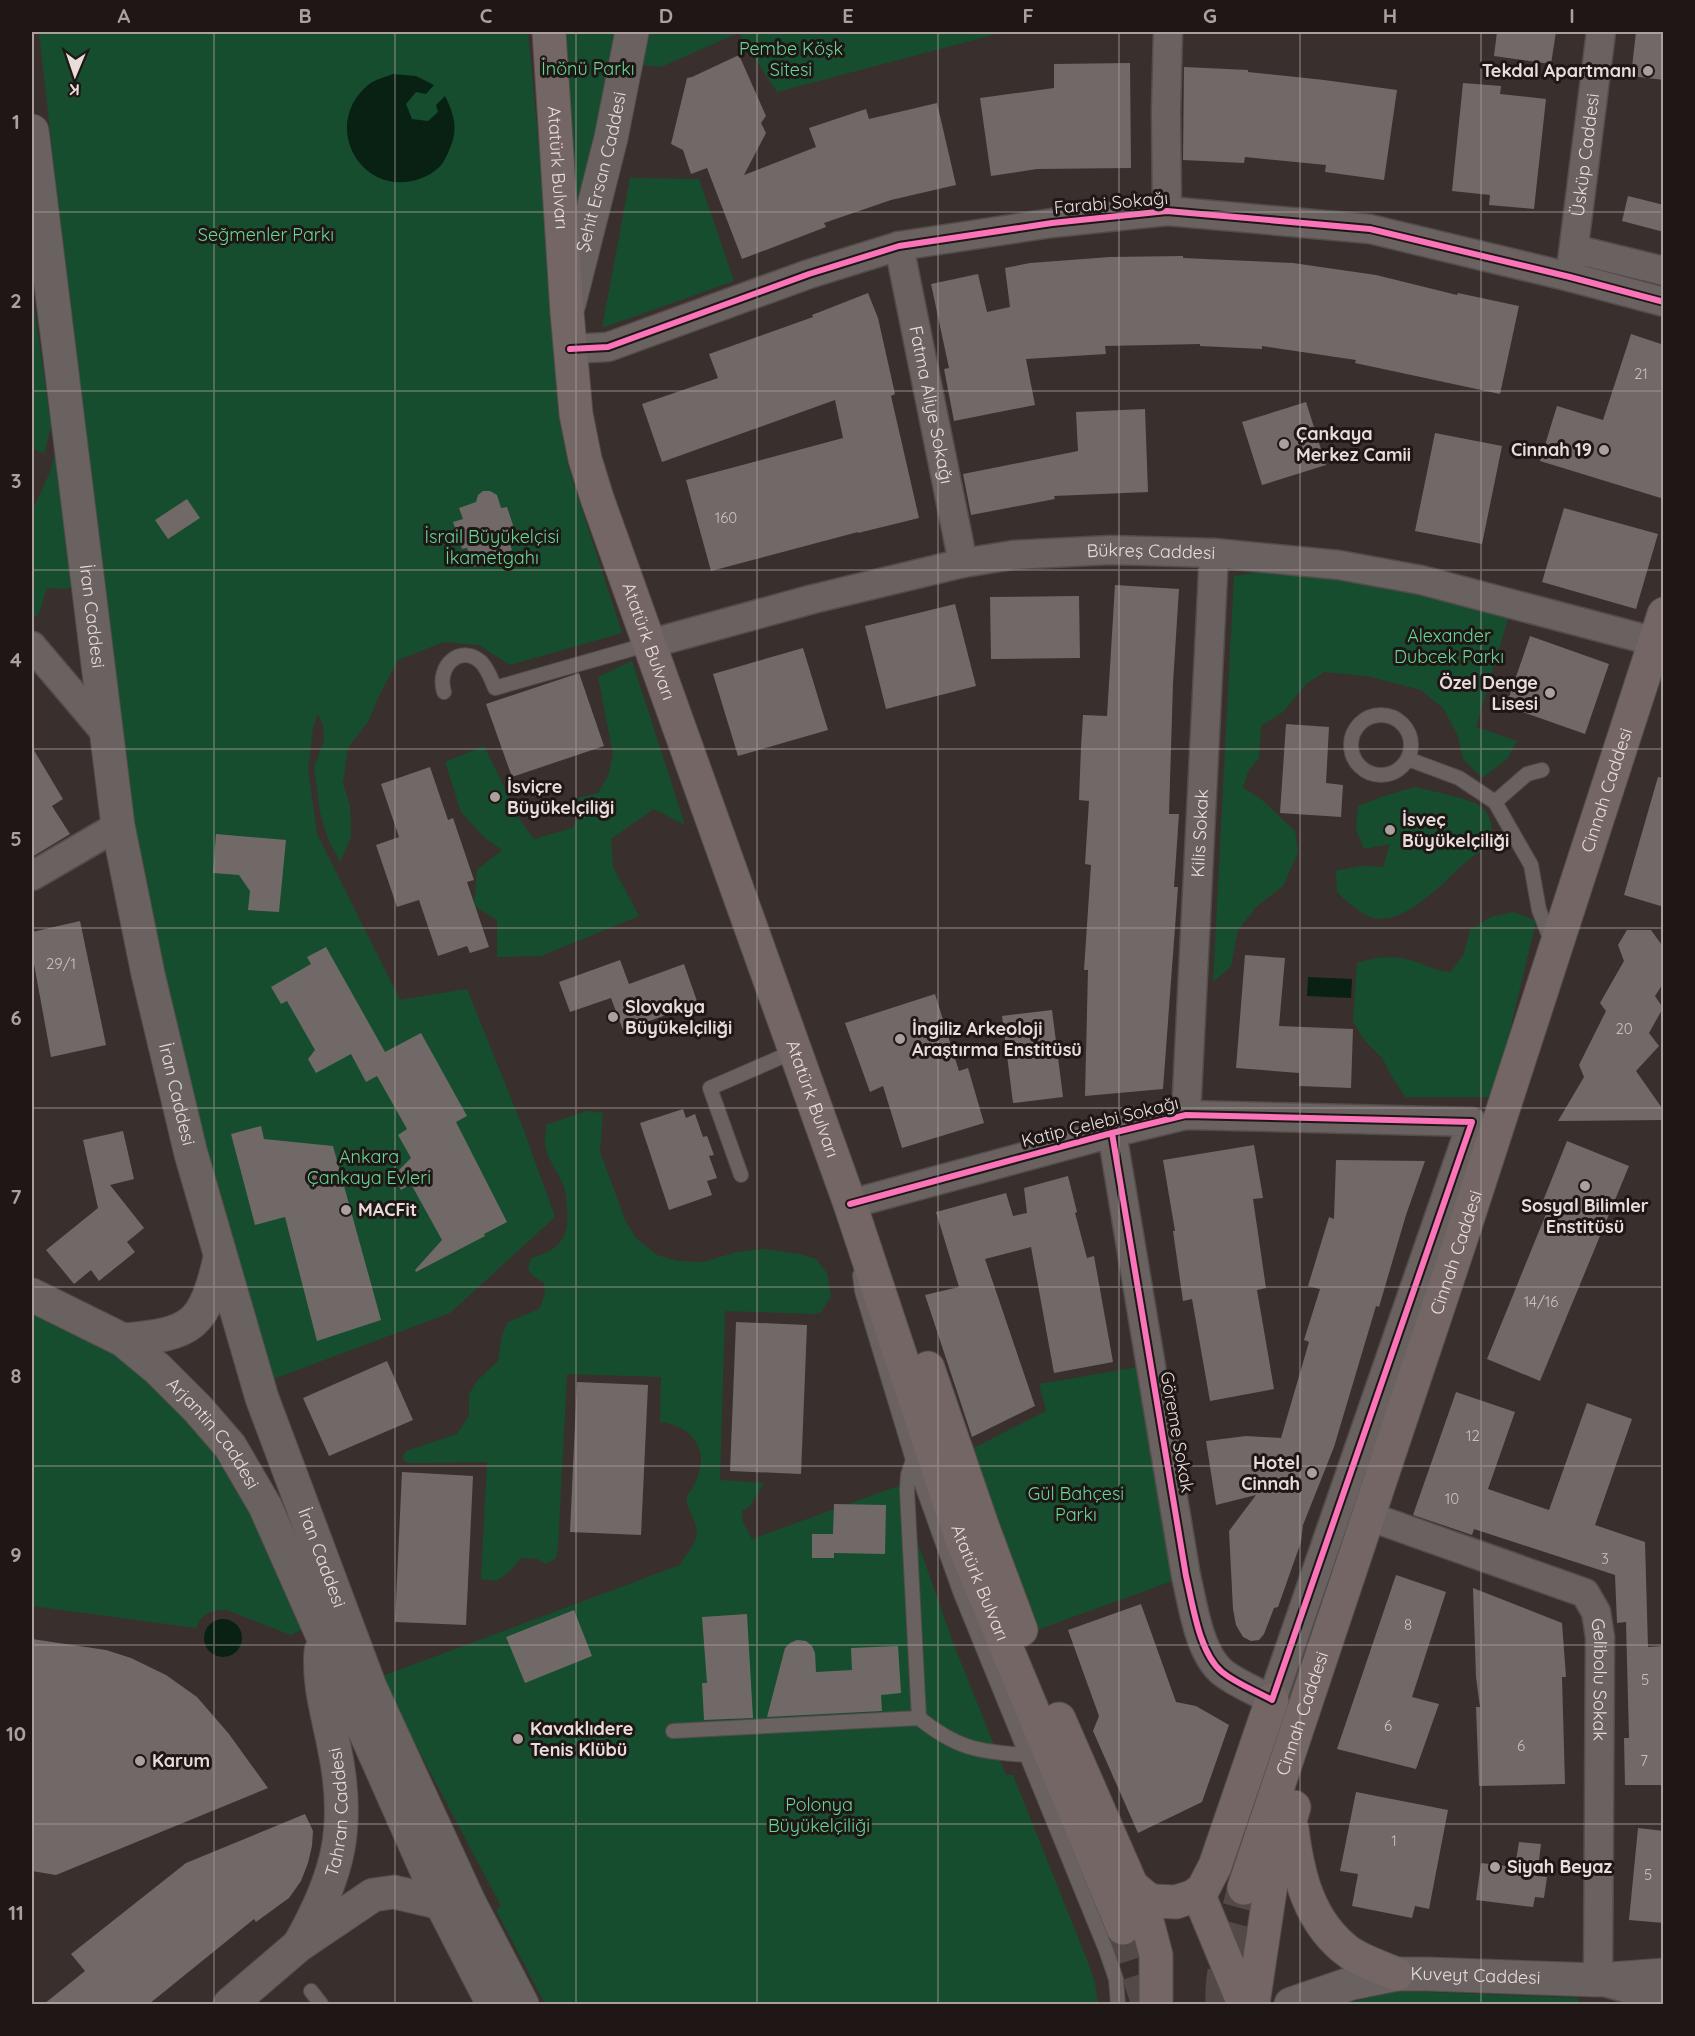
<svg xmlns="http://www.w3.org/2000/svg" width="1695" height="2036" font-family="Quicksand,sans-serif">
	<style>
		.green { fill: #164d2f }
		.water { fill: #092113 }
		.building { fill: #716967 }
		.lines { fill: none; stroke-linecap: round; stroke-linejoin: round }
		.primary-tunnel { stroke: #534a48; stroke-width: 33; stroke-dasharray: 33 16; stroke-linecap: butt }
		.lane-casing { stroke: #544c4b; stroke-width: 16 }
		.street-casing { stroke: #544c4b; stroke-width: 31 }
		.secondary-casing { stroke: #544c4b; stroke-width: 35 }
		.primary-casing { stroke: #544c4b; stroke-width: 35 }
		.lane { stroke: #696261; stroke-width: 14 }
		.street { stroke: #696261; stroke-width: 28 }
		.secondary { stroke: #696261; stroke-width: 33 }
		.primary { stroke: #736664; stroke-width: 33 }
		.cycleway-casing { stroke: #1f1716; stroke-width: 10 }
		.cycleway { stroke: #fb73b8; stroke-width: 6 }
		.grid { fill: none; stroke: #aba09e; stroke-width: 1.5; stroke-opacity: 0.55 }
		.poi-dot { fill: #aba09e; stroke: #1f1716; stroke-width: 2 }
		.labels { text-anchor: middle; stroke-width: 6; stroke-linejoin: round; paint-order: stroke }
		.number-label { font-size: 15px; fill: #cac0be }
		.park-label { font-size: 18px; fill: #65d994; stroke: #1f1716 }
		.poi-label { font-size: 18px; font-weight: bold; fill: #e8dddb; stroke: #1f1716; text-anchor: start }
		.street-label { font-size: 18px; fill: #e8dddb; stroke: #1f1716 }
		.neatline { fill: none; stroke: #aba09e; stroke-width: 2 }
		.grid-label { font-size: 20px; text-anchor: middle; font-weight: bold; fill: #aba09e }
	</style>
	<rect width="100%" height="100%" fill="#39302e"/>
	<!-- green -->
	<path class="green" d="M39,32h489l24,252 6,127 10,55 54,167 -112,32 -31,-20 -35,-3 -46,18 -19,36 -10,24 -21,28 -5,35 7,23 1,31 -11,25 -12,-23 -8,-27 -6,-45 10,-26 -1,-16 -5,-12 -5,15 -5,41 9,65 83,166 67,-11 56,139 32,89 -105,96 -182,68 -41,-135 -99,-417z
		M549,32h455l-227,60 -39,-59 -77,34 -35,-4 -59,249z
		M630,178l69,1 35,102 -132,47z
		M32,291l19,135 -7,28 -12,-6z
		M66,410l13,174c-13,9 -19,2 -32,5 -5,10 -4,19 -11,28l-4,-1v-109l3,-2 15,-33z
		M1277,570l79,12 154,30 -34,115 41,14 -10,18 -25,19 -19,-19 -5,-23 -15,-28 -22,-18 -54,-14 -43,-4 -18,12 -23,28 -22,14 -2,32 -11,13 -5,17 18,11 34,32 3,21 -15,34 -26,20 -19,24 -7,36 -18,16 21,-406z
		M632,661l53,164 -31,-16 -43,30 2,28 26,49 -98,40 -44,1v-37l-23,-14 3,-36 25,-20 -17,-12 -24,-26 -16,-50 39,-16 38,77 12,16 38,-11 8,-12 -2,-18 20,-5 10,-17 5,-22 -15,-77z
		M1415,787c15,4 59,12 68,21 9,10 10,23 9,35 -8,7 -18,12 -26,19 -22,19 -60,63 -92,56 -11,-2 -29,-18 -37,-26l-1,-21 24,-5 23,1 7,-23 -26,5 -8,-19 2,-24 26,-10z
		M1514,912l22,9 -42,176h-89l-14,-22 -8,-16 -19,-19 -11,-19 4,-58c21,-7 40,-8 62,0 12,4 19,9 32,9l13,-18 6,-24 21,-13z
		M586,1111l17,2 -3,39 26,70 10,16 21,17 20,6 27,1 32,-10 28,-3 35,5 17,5 11,14 4,23 -10,16 -7,2 -89,-3 -5,169 44,3 -14,23 -8,5 1,11 9,17 146,-53 54,154 54,135h7l74,185 8,23 3,21h-553l-49,-94 5,-4 -121,-229 300,-112c5,-9 14,-19 16,-28 4,-15 -11,-26 -9,-40 1,-4 5,-8 7,-12 3,-5 5,-12 6,-18 6,-26 -17,-43 -40,-45l1,-45 -94,-3 -9,173 -2,11 -10,6 -8,-5 -17,-1 -12,14 -13,9 -15,-2 6,-117 -75,1 -8,-2 -1,-5 3,-5 51,-17 12,-18v-22l8,-13 21,-20 4,-26 6,-13 31,-13 6,-15 -1,-11 -11,-7 -5,-7 3,-11c27,-7 39,-20 36,-49 -1,-6 0,-13 -2,-19 -4,-15 -18,-29 -20,-46 0,-6 1,-13 1,-19z
		M32,1295l165,113 119,214 -25,13 -64,-25c-15,-1 -26,4 -31,18l-164,-22z
		M1150,1365l36,211 -163,59 -65,-179 88,-45 -7,-27z
		M1396,1992h30l153,6 -1,6h-237z"/>
	<!-- water -->
	<path class="water" d="M393,74l23,2 18,9 -8,9 -10,-2 -10,12 6,15 16,2 10,-9 -2,-7 9,-9c12,24 13,37 1,61 -4,10 -14,17 -24,21 -59,23 -103,-52 -54,-93 6,-5 17,-8 25,-11z
		M1308,977l44,2 -1,19 -44,-2z
		M204 1638a19 19 0 1 1 38 0a19 19 0 1 1-38 0Z"/>
	<!-- building -->
	<path class="building" d="M1497,32h59l-5,32 -57,-8z
		M1636,32h28v48l-33,-4z
		M739,55l27,61 -5,7 5,10 -22,42 72,-28 -7,-19 57,-19 3,10 68,-16 19,82 -65,15 -67,23 2,4 -84,32 -35,-91 -16,6 -8,-24 -12,-6 16,-66 5,-1z
		M1130,63l1,105 -94,1 -46,7 -11,-78 74,-10v-24z
		M1184,67l64,3v2l76,8 73,10 -13,90 -59,-8 1,-7 -81,-8 -1,6 -61,-3z
		M1463,83l38,3 -1,8 46,5 -12,110 -45,-4 1,-10 -38,-4z
		M1628,196l36,9v27l-42,-11z
		M1183,256v2l110,5 83,12 81,20 1,-2 61,13 -19,88 -145,-31 1,-3 -94,-14v3l-62,-3v-2l-95,2 1,8 -80,5 9,46 -81,16 -10,-52 5,-1 -18,-84 47,-10 9,38 23,-5 -5,-39 25,-5 80,-6z
		M868,293l10,25 17,76 -4,2 28,122 -61,15v-1l-147,39 -25,-91 157,-42 -8,-38 -173,62 -20,-58 76,-26 -9,-24 104,-37 -1,-2z
		M1631,334l33,11v154l-124,-38 17,-55 46,14z
		M1306,402l20,63 -64,20 -20,-63z
		M1145,409l3,83 -94,4 1,3 -84,16 -8,-41 115,-23 -2,-39z
		M1435,433l67,13 -20,98 -67,-13z
		M483,491h7l7,4 4,13 6,-1 8,24 -9,3 6,16 -14,5 1,4 -25,8 -7,-19 -5,1 -9,-27 10,-3 -4,-11 17,-6 2,-7z
		M187,499l13,19 -32,21 -13,-19z
		M1564,508l94,26 -22,75 -94,-27z
		M1115,585l64,4 -6,94 -4,131h10l-5,73h4l-15,202 -78,7 3,-126h-4l7,-105 -6,-1 4,-63 -10,-1 2,-53 2,-32 24,1z
		M1079,596l1,62 -89,1 -1,-62z
		M955,604l21,82 -90,23 -21,-83z
		M1530,636l79,28 -24,70 -79,-28z
		M803,648l25,82 -90,26 -25,-82z
		M579,673l25,73 -92,31 -26,-73z
		M1286,724l43,3 -3,56 17,2 -2,32 -61,-4z
		M32,747l31,52 -11,7 18,28 -38,23z
		M430,767l18,53 5,-2 21,62 -7,2 22,65 -19,6 -3,-7 -29,10 -19,-56 -22,7 -21,-62 23,-8 -18,-53z
		M1658,777l6,1v129l-40,-12z
		M216,834l70,6 -7,72 -31,-2 2,-19 -11,-16 -26,-2z
		M80,921l26,124 -55,12 -19,-104v-21z
		M1627,930h24l13,18v34l-9,14 8,12 -14,25 10,13 -23,25 28,40v9l-106,1 26,-44 -5,-12 27,-54 -6,-8 24,-42 -6,-16z
		M326,947l59,105 36,-19 46,83 -11,6 51,100 -23,12 1,2 -69,36 -1,-2 27,-30 -31,-56 -10,6 -8,-14 18,-18 -13,-23 9,-6 -30,-53 -11,6 -15,-28 -35,19 -8,-14 7,-9 -28,-49 -6,3 -10,-17 40,-23 -4,-7z
		M1245,955l40,3 -6,68 74,3 -2,59 -52,-2v-13l-63,-5z
		M620,960l9,24 55,-20 14,40 -75,26 -12,-32 -41,14 -11,-30z
		M935,994l24,77 9,-3 16,55 -82,25 -19,-62 -13,6 -25,-69z
		M1052,1010l11,87 -50,6 -11,-87z
		M683,1109l3,9 9,-4 8,23 4,-1 7,19 -5,1 8,22 -10,3 5,14 -43,15 -29,-87z
		M261,1126l3,13 69,7 48,174 -64,21 -32,-124 -30,8 -24,-91z
		M123,1131l11,48 -24,6 34,43 -17,14 8,10 -36,29 -8,-11 -17,14 -28,-34 52,-42 -15,-68z
		M1567,1141l62,25 -89,215 -53,-22 61,-150 -7,-3z
		M1254,1145l9,53 -10,1 13,89 -9,2 17,99 -64,12 -18,-102 -9,2 -10,-70h2l-12,-71z
		M1336,1160l89,1 -19,54 -27,92 -3,-1 -42,141 -31,78 -2,17 -23,65 -4,1 -10,26 -5,6 -8,1 -8,-4 -7,-12 -3,-16 -4,-78 27,-36 -40,10 -10,-64 40,-5 35,2 28,-96 -5,-2 16,-51 -12,-3 21,-69 5,2z
		M1068,1176l9,36 -2,1 12,45 7,-2 19,106 -59,11 -23,-126 -46,12 50,147 -63,31 -47,-142 34,-8 -23,-75 70,-19 7,23 14,-3 -3,-25z
		M736,1322l71,3 -6,149 -71,-3z
		M387,1361l26,59 -84,36 -26,-58z
		M577,1382l71,3 -7,150 -71,-3z
		M1456,1392l59,20 -27,77 61,21 38,-107 45,16 -37,106 50,17 3,105 16,-1v139h-39l-1,-47h5l-3,-116 -9,1 -2,-48 -141,-46 -2,6 -59,-20z
		M402,1472l71,4 -7,149 -71,-3z
		M834,1504l52,1 -1,49 -51,-1v5h-22v-24h21z
		M1396,1575l50,17 -34,105 27,7 -23,65 -79,-20z
		M1473,1588l89,35 4,54h-4l3,107 -86,2 -3,-79h4l-4,-30z
		M1141,1604l35,98 20,4 33,19 -27,77 -64,31 -45,-102 6,-15 -31,-86z
		M574,1610l18,46 -67,27 -19,-46z
		M747,1614l6,104 -49,2 -2,-37h5l-5,-66z
		M32,1639l74,11 25,8 35,17 31,22 32,37 39,54 -212,87 -24,-4z
		M797,1640l9,1 6,5 3,7 1,19 36,-2 -1,-22 47,-2 3,47 -20,2 1,16 -115,6 18,-69 5,-5z
		M1356,1792l92,18 -19,99 -14,-3 -3,12 -60,-12 6,-32 -18,-3z
		M305,1814l8,17 -1,15 -4,17 -7,18 -12,17 -33,24 -2,-3 -105,85h-105l41,-33 -14,-17 115,-91z
		M1638,1828l26,3v92l-35,-3z
		M1519,1842l22,2 -4,32 10,1 -3,21 -9,-1 -2,10 -57,-7 5,-37 34,4z"/>
	<g class="lines">
		<!-- primary-tunnel -->
		<path class="primary-tunnel" d="M1123,1928l25,76
			M1222,2004c-2,-36 13,-80 22,-116"/>
		<defs>
			<path id="lane" d="M444,692c-8,-27 17,-48 37,-30 7,7 10,17 14,26l154,-44
				M1351 745a30 30 0 1 1 60 0a30 30 0 1 1-60 0Z
				M1408,759l51,19 36,24 36,63 8,45 13,33
				M1495,802l32,-28 15,-4
				M741,1175l-31,-87 85,-37
				M860,1275l2,16 51,169 48,134 145,356 10,29 2,25
				M913,1460l-5,15 -1,15 12,228c37,30 59,34 107,37
				M673,1731l246,-13
				M311,1991l10,13"/>
			<g id="street">
				<path d="M1167,211l-1,-101 2,-78"/>
				<path id="s1" d="M899,246l64,317"/>
				<path d="M1574,249l90,22"/>
				<path id="s2" d="M1570,277l31,-245"/>
				<path d="M570,349l38,-2 201,-73 90,-28 153,-23 115,-12 203,18 200,48 94,25"/>
				<path id="s3" d="M649,644l164,-45 150,-36 50,-8 98,-5 103,3 125,12 82,15 243,64"/>
				<path d="M32,646l73,86"/>
				<path d="M32,876l86,-50"/>
				<path id="s4" d="M1186,1115l28,-562"/>
				<path d="M850,1204l262,-71 74,-18 286,7 -200,578c-16,-9 -35,-16 -50,-28 -23,-19 -29,-67 -36,-96l-74,-443"/>
				<path id="s5" d="M1385,1522l200,71 11,19 4,25 -2,343 66,19"/>
			</g>
			<g id="secondary">
				<path id="s6" d="M32,131l86,695 30,148 43,180 71,244 108,289 99,215 53,102"/>
				<path id="s7" d="M569,304l42,-166 21,-106"/>
				<path id="s8" d="M32,1295l91,45 35,29 39,39 33,38 35,60 176,397 52,101"/>
				<path d="M123,1340c70,-6 81,-14 97,-82"/>
				<path id="s9" d="M299,1945c40,-70 52,-119 35,-199 -6,-31 -16,-63 -13,-95"/>
				<path d="M230,2004l69,-59 74,-50 21,-3 47,11"/>
				<path id="s10" d="M1291,2004l61,-21 45,-9h30l171,6 66,-5"/>
			</g>
			<g id="primary">
				<path id="s11" d="M549,32l18,280 9,102 9,45 12,39 253,706 111,334 162,390"/>
				<path d="M928,1368l55,160 38,102"/>
				<path d="M1059,1719l88,202 9,34v49"/>
				<path d="M1292,1829c6,47 17,94 58,124 14,9 32,15 47,21"/>
				<path d="M1133,1887l12,10 8,4 23,1 18,-6 9,-7 12,-23 57,-166"/>
				<path id="s12" d="M1244,1888l216,-646 204,-628"/>
				<path d="M1198,1893l46,111"/>
				<path d="M1253,2004l18,-120 23,-77"/>
			</g>
		</defs>
		<!-- lane casing -->
		<use href="#lane" class="lane-casing"/>
		<!-- street casing -->
		<use href="#street" class="street-casing"/>
		<!-- secondary casing -->
		<use href="#secondary" class="secondary-casing"/>
		<!-- primary casing -->
		<use href="#primary" class="primary-casing"/>
		<!-- lane -->
		<use href="#lane" class="lane"/>
		<!-- street -->
		<use href="#street" class="street"/>
		<!-- secondary -->
		<use href="#secondary" class="secondary"/>
		<!-- primary -->
		<use href="#primary" class="primary"/>
		<defs>
			<path id="cycleway" d="M570,349l38,-2 201,-73 90,-28 153,-23 115,-12 203,18 200,48 94,25
				M850,1204l262,-71 74,-18 286,7 -200,578c-16,-9 -35,-16 -50,-28 -23,-19 -29,-67 -36,-96l-74,-443"/>
		</defs>
		<!-- cycleway casing -->
		<use href="#cycleway" class="cycleway-casing"/>
		<!-- cycleway -->
		<use href="#cycleway" class="cycleway"/>
	</g>
	<!-- grid -->
	<path class="grid" d="M214,32v1972M395,32v1972M576,32v1972M757,32v1972M938,32v1972M1119,32v1972M1300,32v1972M1481,32v1972M32,212h1632M32,391h1632M32,570h1632M32,749h1632M32,928h1632M32,1108h1632M32,1287h1632M32,1466h1632M32,1645h1632M32,1824h1632"/>
	<!-- markers -->
	<g class="poi-dot">
		<circle cx="1648" cy="71" r="6"/>
		<circle cx="1284" cy="444" r="6"/>
		<circle cx="1604" cy="450" r="6"/>
		<circle cx="1550" cy="693" r="6"/>
		<circle cx="495" cy="797" r="6"/>
		<circle cx="1390" cy="830" r="6"/>
		<circle cx="613" cy="1017" r="6"/>
		<circle cx="900" cy="1039" r="6"/>
		<circle cx="1585" cy="1186" r="6"/>
		<circle cx="346" cy="1210" r="6"/>
		<circle cx="1312" cy="1473" r="6"/>
		<circle cx="518" cy="1739" r="6"/>
		<circle cx="140" cy="1761" r="6"/>
		<circle cx="1495" cy="1867" r="6"/>
	</g>
	<g class="labels">
		<!-- number labels -->
		<g class="number-label">
			<text x="1641" y="379">21</text>
			<text x="726" y="523">160</text>
			<text x="61" y="969">29/1</text>
			<text x="1624" y="1034">20</text>
			<text x="1541" y="1307">14/16</text>
			<text x="1473" y="1441">12</text>
			<text x="1452" y="1504">10</text>
			<text x="1605" y="1564">3</text>
			<text x="1408" y="1630">8</text>
			<text x="1645" y="1685">5</text>
			<text x="1388" y="1731">6</text>
			<text x="1521" y="1751">6</text>
			<text x="1644" y="1766">7</text>
			<text x="1394" y="1846">1</text>
			<text x="1648" y="1880">5</text>
		</g>
		<!-- park labels -->
		<g class="park-label">
			<text x="791" y="55">Pembe Köşk<tspan x="791" dy="21">Sitesi</tspan></text>
			<text x="588" y="75">İnönü Parkı</text>
			<text x="266" y="241">Seğmenler Parkı</text>
			<text x="492" y="543">İsrail Büyükelçisi<tspan x="492" dy="21">İkametgahı</tspan></text>
			<text x="1449" y="642">Alexander<tspan x="1449" dy="21">Dubcek Parkı</tspan></text>
			<text x="369" y="1163">Ankara<tspan x="369" dy="21">Çankaya Evleri</tspan></text>
			<text x="1076" y="1500">Gül Bahçesi<tspan x="1076" dy="21">Parkı</tspan></text>
			<text x="819" y="1811">Polonya<tspan x="819" dy="21">Büyükelçiliği</tspan></text>
		</g>
		<!-- poi labels -->
		<g class="poi-label">
			<text x="1636" y="77" text-anchor="end">Tekdal Apartmanı</text>
			<text x="1296" y="440">Çankaya<tspan x="1296" dy="21">Merkez Camii</tspan></text>
			<text x="1592" y="456" text-anchor="end">Cinnah 19</text>
			<text x="1538" y="689" text-anchor="end">Özel Denge<tspan x="1538" dy="21">Lisesi</tspan></text>
			<text x="507" y="793">İsviçre<tspan x="507" dy="21">Büyükelçiliği</tspan></text>
			<text x="1402" y="826">İsveç<tspan x="1402" dy="21">Büyükelçiliği</tspan></text>
			<text x="625" y="1013">Slovakya<tspan x="625" dy="21">Büyükelçiliği</tspan></text>
			<text x="912" y="1035">İngiliz Arkeoloji<tspan x="912" dy="21">Araştırma Enstitüsü</tspan></text>
			<text x="1585" y="1212" text-anchor="middle">Sosyal Bilimler<tspan x="1585" dy="21">Enstitüsü</tspan></text>
			<text x="358" y="1216">MACFit</text>
			<text x="1300" y="1469" text-anchor="end">Hotel<tspan x="1300" dy="21">Cinnah</tspan></text>
			<text x="530" y="1735">Kavaklıdere<tspan x="530" dy="21">Tenis Klübü</tspan></text>
			<text x="152" y="1767">Karum</text>
			<text x="1507" y="1873">Siyah Beyaz</text>
		</g>
		<!-- street labels -->
		<g class="street-label">
			<text dy="6" stroke="none"><textPath href="#s2" startOffset="123">Üsküp Caddesi</textPath></text>
			<text dy="6" stroke="none"><textPath href="#s11" startOffset="136">Atatürk Bulvarı</textPath></text>
			<text dy="6" stroke="none"><textPath href="#s7" startOffset="136">Şehit Ersan Caddesi</textPath></text>
			<text transform="translate(1111 203) rotate(-5)" y="6">Farabi Sokağı</text>
			<text dy="6" stroke="none"><textPath href="#s1" startOffset="162">Fatma Aliye Sokağı</textPath></text>
			<text dy="6" stroke="none"><textPath href="#s3" startOffset="513">Bükreş Caddesi</textPath></text>
			<text dy="6" stroke="none"><textPath href="#s6" startOffset="489">İran Caddesi</textPath></text>
			<text dy="6" stroke="none"><textPath href="#s11" startOffset="622">Atatürk Bulvarı</textPath></text>
			<text dy="6" stroke="none"><textPath href="#s12" startOffset="1156">Cinnah Caddesi</textPath></text>
			<text dy="6" stroke="none"><textPath href="#s4" startOffset="282">Kilis Sokak</textPath></text>
			<text dy="6" stroke="none"><textPath href="#s6" startOffset="975">İran Caddesi</textPath></text>
			<text dy="6" stroke="none"><textPath href="#s11" startOffset="1108">Atatürk Bulvarı</textPath></text>
			<text transform="translate(1100 1122) rotate(-14)" y="6">Katip Çelebi Sokağı</text>
			<text dy="6" stroke="none"><textPath href="#s12" startOffset="670">Cinnah Caddesi</textPath></text>
			<text transform="translate(1177 1432) rotate(80)" y="6">Göreme Sokak</text>
			<text dy="6" stroke="none"><textPath href="#s8" startOffset="232">Arjantin Caddesi</textPath></text>
			<text dy="6" stroke="none"><textPath href="#s6" startOffset="1461">İran Caddesi</textPath></text>
			<text dy="6" stroke="none"><textPath href="#s11" startOffset="1620">Atatürk Bulvarı</textPath></text>
			<text dy="6" stroke="none"><textPath href="#s5" startOffset="302">Gelibolu Sokak</textPath></text>
			<text dy="6" stroke="none"><textPath href="#s12" startOffset="184">Cinnah Caddesi</textPath></text>
			<text dy="6" stroke="none"><textPath href="#s9" startOffset="141">Tahran Caddesi</textPath></text>
			<text dy="6" stroke="none"><textPath href="#s10" startOffset="189">Kuveyt Caddesi</textPath></text>
		</g>
	</g>
	<!-- border -->
	<rect width="1695" height="2036" fill="none" stroke="#1f1716" stroke-width="66"/>
	<!-- north arrow -->
	<g transform="translate(75 75) rotate(182)" stroke="#1f1716" stroke-width="4.5" paint-order="stroke">
	<path d="M0-4.5L10 22L0 15L-10 22Z" fill="#e8dddb"/>
	<text y="-9" font-size="16" font-weight="bold" text-anchor="middle" fill="#e8dddb">K</text>
	</g>
	<rect x="33" y="33" width="1629" height="1970" class="neatline"/>
	<g class="grid-label">
		<text x="124" y="23">A</text>
		<text x="305" y="23">B</text>
		<text x="486" y="23">C</text>
		<text x="666" y="23">D</text>
		<text x="848" y="23">E</text>
		<text x="1028" y="23">F</text>
		<text x="1210" y="23">G</text>
		<text x="1390" y="23">H</text>
		<text x="1572" y="23">I</text>
		<text x="16" y="129">1</text>
		<text x="16" y="308">2</text>
		<text x="16" y="488">3</text>
		<text x="16" y="667">4</text>
		<text x="16" y="846">5</text>
		<text x="16" y="1025">6</text>
		<text x="16" y="1204">7</text>
		<text x="16" y="1383">8</text>
		<text x="16" y="1562">9</text>
		<text x="16" y="1741">10</text>
		<text x="16" y="1920">11</text>
	</g>
</svg>
